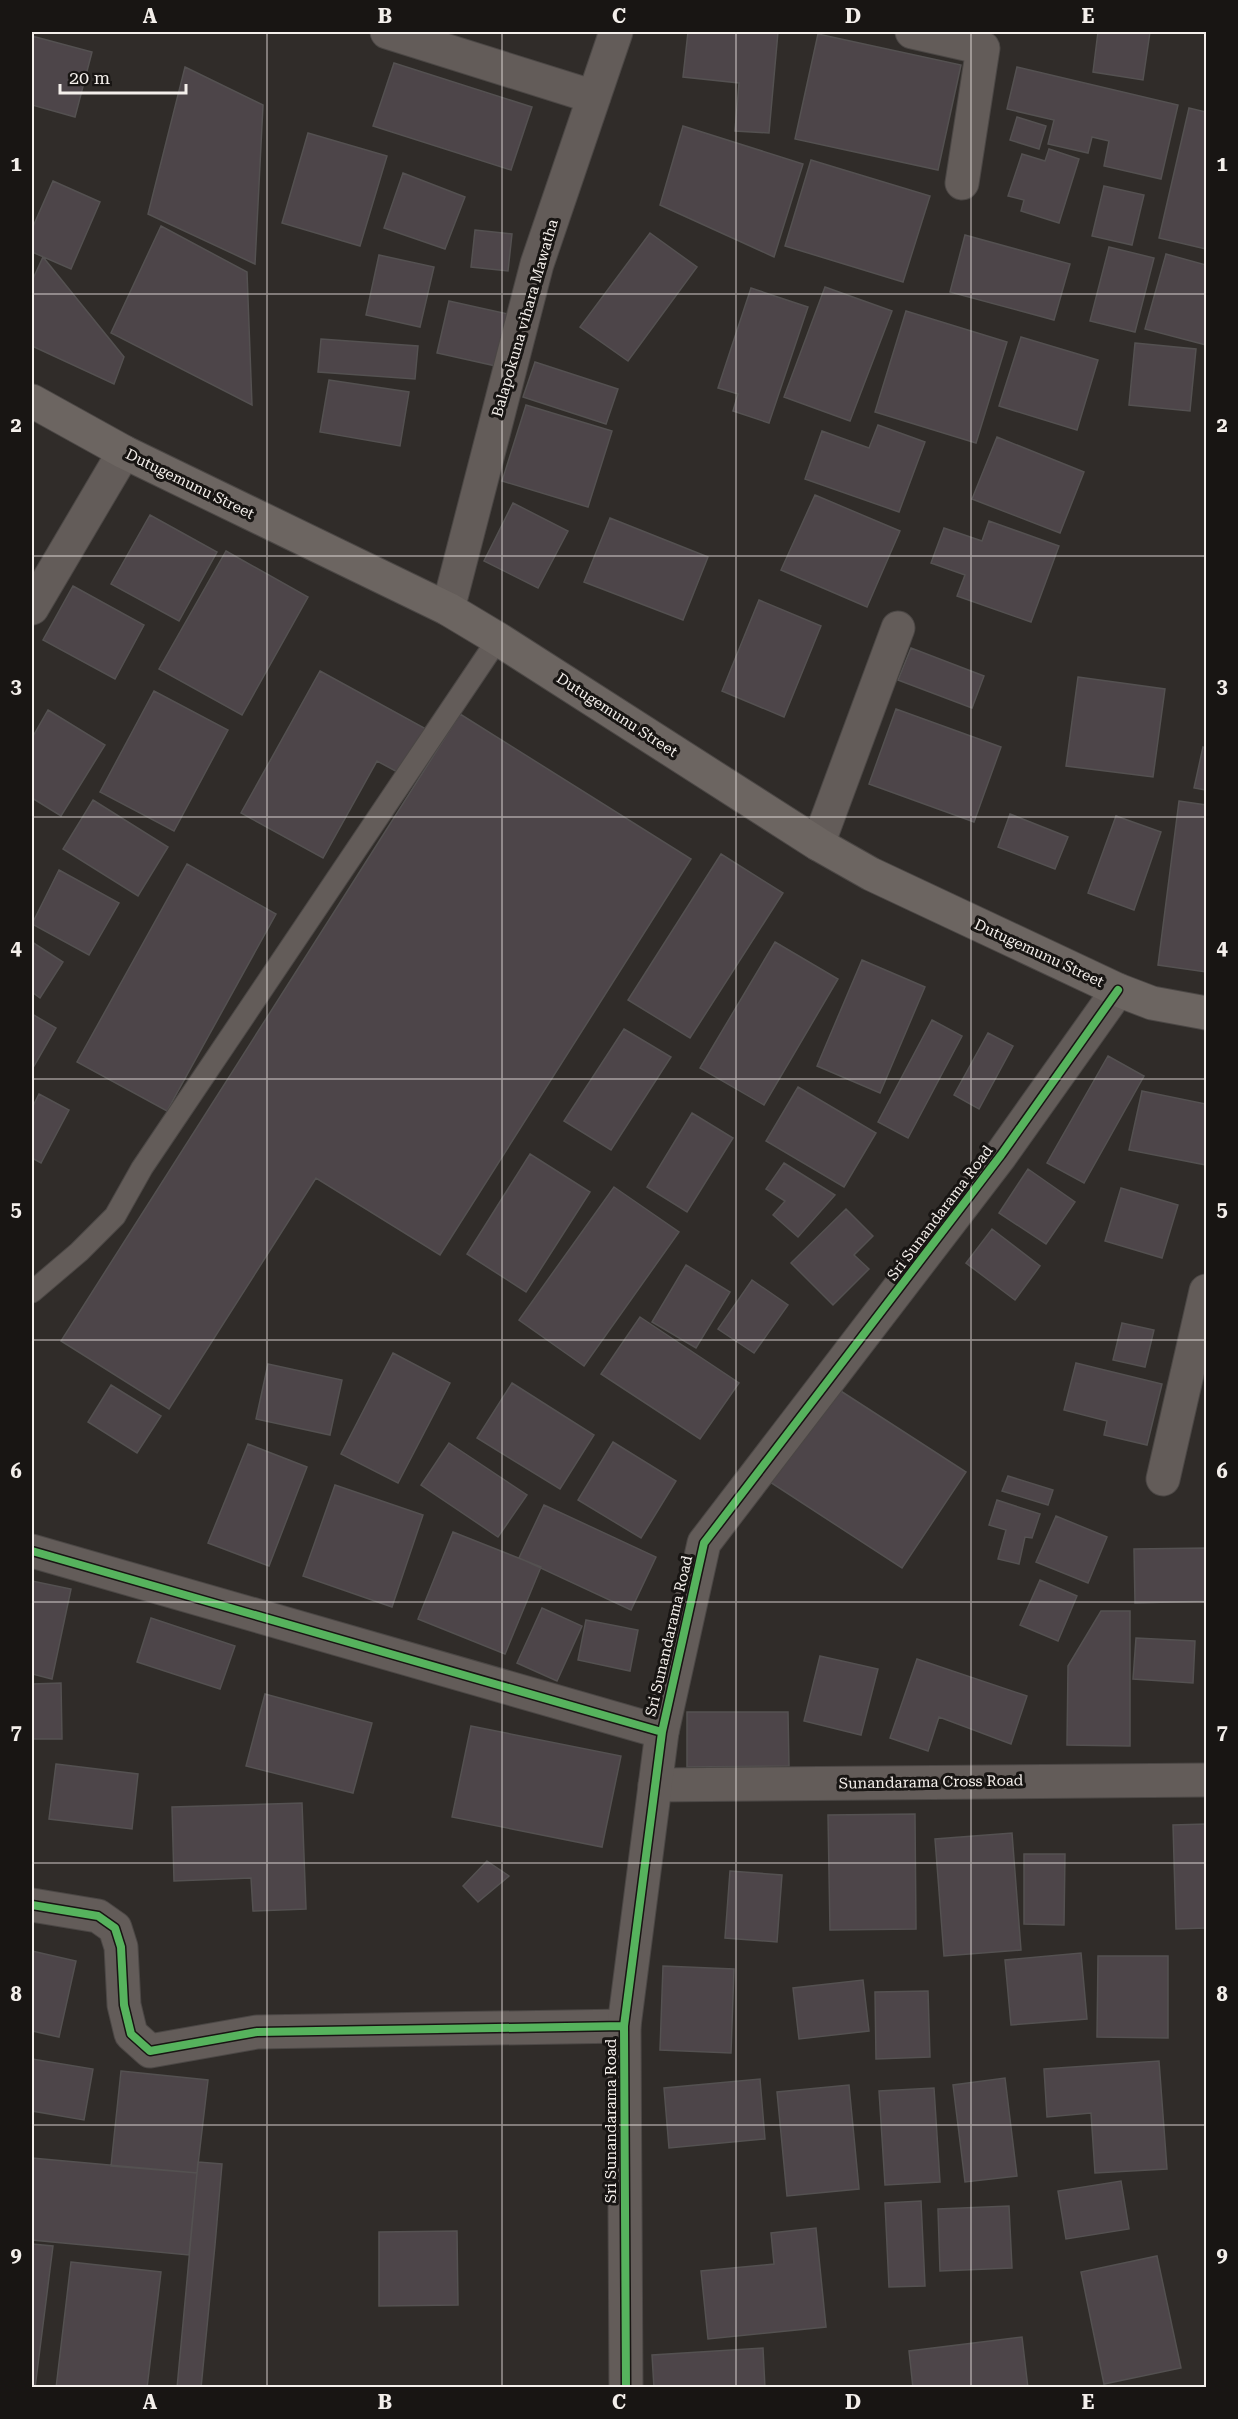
<svg xmlns="http://www.w3.org/2000/svg" width="1238" height="2419" font-family="'Roboto Serif',serif">
	<style>
		.building { fill: #4d4549; stroke: #545151; stroke-width: 1.5 }
		.lines { fill: none; stroke-linecap: round; stroke-linejoin: round }
		.service-casing { stroke: #4b4745; stroke-width: 23 }
		.minor-casing { stroke: #4b4745; stroke-width: 35 }
		.tertiary-casing { stroke: #4b4745; stroke-width: 35 }
		.primary-casing { stroke: #4b4745; stroke-width: 35 }
		.service { stroke: #635c59; stroke-width: 21 }
		.minor { stroke: #635c59; stroke-width: 33 }
		.tertiary { stroke: #635c59; stroke-width: 33 }
		.primary { stroke: #6c6561; stroke-width: 33 }
		.cycleway-casing { stroke: #181513; stroke-width: 11 }
		.cycleway { stroke: #56b35d; stroke-width: 8 }
		.grid { fill: none; stroke: #f4efeb; stroke-width: 1.5; stroke-opacity: 0.55 }
		.labels { text-anchor: middle; stroke-width: 6; stroke-linejoin: round; paint-order: stroke }
		.street-label { font-size: 15px; fill: #f4efeb; stroke: #181513 }
		.neatline { fill: none; stroke: #f4efeb; stroke-width: 2 }
		.grid-label { font-size: 20px; text-anchor: middle; font-weight: bold; fill: #f4efeb }
	</style>
	<rect width="100%" height="100%" fill="#302c29"/>
	<!-- building -->
	<path class="building" d="M688,32h90l-9,101 -34,-2 4,-48 -56,-6z
		M1098,32h52l-7,48 -50,-8z
		M818,34l143,31 -23,105 -143,-31z
		M32,36l60,16 -17,65 -43,-12z
		M394,63l138,44 -21,63 -138,-44z
		M185,67l78,38 -8,159 -107,-50z
		M1017,67l161,38 -17,74 -57,-13 5,-25 -17,-4 -4,16 -40,-9 6,-24 -47,-11z
		M1189,108l17,4v137l-47,-11z
		M1017,117l29,9 -7,23 -29,-9z
		M683,126l120,38 -29,93 -114,-52z
		M308,133l79,23 -27,90 -78,-23z
		M1049,149l30,10 -20,64 -38,-12 3,-11 -16,-4 14,-42 23,7z
		M811,160l119,36 -27,86 -118,-36z
		M403,173l62,24 -20,52 -61,-21z
		M53,181l47,21 -29,67 -39,-17v-23z
		M1104,186l40,9 -12,50 -40,-9z
		M161,226l86,46 5,133 -141,-72z
		M475,230l37,4 -4,37 -37,-4z
		M650,233l47,34 -69,94 -48,-34z
		M965,235l105,29 -16,56 -104,-28z
		M1109,247l45,11 -19,74 -45,-11z
		M1166,254l40,11v80l-61,-16z
		M379,255l55,12 -14,60 -54,-12z
		M43,257l81,100 -10,27 -82,-38v-65z
		M825,287l67,24 -42,110 -66,-24z
		M751,288l57,19 -39,116 -36,-12 5,-17 -20,-6z
		M449,301l59,13 -12,52 -59,-13z
		M906,311l101,31 -31,101 -101,-31z
		M1021,337l77,23 -21,70 -78,-24z
		M321,339l97,7 -3,33 -97,-7z
		M1135,343l61,6 -6,62 -61,-6z
		M535,362l83,27 -12,35 -83,-27z
		M329,380l80,12 -9,54 -80,-14z
		M526,405l86,26 -24,76 -86,-26z
		M878,425l47,17 -26,70 -94,-33 17,-48 47,17z
		M997,437l87,35 -24,61 -88,-34z
		M815,495l85,36 -33,76 -86,-37z
		M513,503l55,28 -30,57 -54,-27z
		M150,515l67,37 -38,69 -68,-37z
		M610,518l98,39 -25,63 -99,-38z
		M989,521l70,25 -28,76 -74,-26 8,-21 -34,-12 13,-35 38,13z
		M226,551l82,46 -66,118 -83,-46z
		M73,586l71,39 -29,54 -72,-39z
		M759,600l62,26 -37,91 -62,-26z
		M911,648l73,28 -12,32 -74,-28z
		M320,671l106,58 -25,45 -24,-13 -54,97 -82,-45z
		M1078,677l87,12 -12,88 -87,-11z
		M154,691l74,39 -54,101 -74,-39z
		M896,709l105,38 -27,75 -105,-38z
		M48,710l57,35 -44,71 -29,-18v-60z
		M460,714l231,145 -251,396 -124,-77 -147,231 -108,-68z
		M1203,747l3,1v42l-12,-2z
		M93,800l75,47 -30,49 -75,-47z
		M1179,801l27,4v167l-48,-7z
		M1010,814l58,23 -13,32 -57,-22z
		M1116,816l45,16 -27,78 -46,-17z
		M721,854l62,39 -93,145 -62,-38z
		M187,864l89,50 -109,197 -90,-49z
		M59,870l60,33 -30,52 -57,-31z
		M32,942l31,20 -23,36 -8,-6z
		M775,942l63,37 -74,126 -64,-37z
		M862,960l63,27 -45,106 -63,-27z
		M32,1014l24,14 -22,38 -2,-1z
		M932,1020l30,16 -54,102 -30,-16z
		M624,1029l47,28 -60,93 -47,-29z
		M988,1033l25,13 -34,63 -25,-14z
		M1108,1056l36,20 -60,107 -37,-20z
		M798,1087l78,46 -32,54 -78,-46z
		M1142,1091l64,13v61l-77,-15z
		M39,1094l30,16 -28,53 -9,-5v-50z
		M692,1113l41,25 -46,74 -40,-25z
		M530,1154l60,38 -64,100 -59,-38z
		M784,1163l51,32 -37,42 -25,-22 12,-14 -19,-12z
		M1028,1169l47,33 -29,42 -47,-31z
		M614,1187l65,45 -95,134 -65,-46z
		M1121,1188l57,17 -16,53 -57,-17z
		M846,1209l27,27 -19,19 15,14 -36,36 -42,-42z
		M992,1229l48,37 -25,34 -49,-37z
		M686,1265l44,27 -34,56 -44,-26z
		M752,1280l36,25 -34,48 -36,-24z
		M640,1317l99,66 -39,56 -99,-65z
		M1122,1323l32,7 -9,37 -32,-7z
		M393,1353l57,30 -52,100 -57,-29z
		M1076,1363l86,21 -15,61 -43,-10 3,-14 -43,-11z
		M268,1364l74,16 -12,55 -74,-16z
		M512,1383l82,52 -34,54 -83,-51z
		M111,1385l50,31 -24,37 -49,-31z
		M833,1386l133,86 -64,96 -132,-86z
		M613,1442l63,39 -35,57 -63,-38z
		M449,1443l78,52 -29,42 -77,-52z
		M248,1444l59,23 -38,99 -61,-23z
		M1008,1476l45,14 -5,15 -46,-14z
		M335,1485l88,30 -31,92 -89,-31z
		M997,1500l43,14 -8,24 -7,-1 -6,27 -21,-5 8,-29 -17,-5z
		M544,1505l112,52 -25,53 -112,-52z
		M1056,1516l51,21 -19,46 -52,-21z
		M453,1532l88,35 -36,87 -87,-35z
		M1206,1548v53l-71,2 -1,-54z
		M1040,1580l37,16 -19,45 -38,-16z
		M32,1581l39,8 -19,90 -20,-5z
		M542,1608l40,18 -25,55 -40,-18z
		M1101,1611h29v135l-63,-1 1,-79z
		M151,1618l84,28 -15,43 -83,-27z
		M586,1620l52,10 -8,41 -52,-11z
		M1136,1638l59,3 -2,42 -60,-4z
		M820,1656l58,13 -17,66 -57,-14z
		M917,1659l110,37 -16,48 -72,-27 -11,34 -38,-13z
		M61,1683l1,56h-30v-55z
		M265,1694l107,29 -19,70 -107,-27z
		M687,1712h101l1,54 -102,1z
		M471,1726l150,30 -19,91 -150,-30z
		M56,1764l82,10 -6,55 -83,-10z
		M302,1803l4,106 -53,2 -2,-33 -77,3 -2,-74z
		M915,1814l1,115 -86,1 -2,-115z
		M1206,1824v104l-30,1 -3,-104z
		M1012,1833l9,117 -77,6 -9,-117z
		M1024,1854h41l-1,71 -40,-1z
		M487,1861l22,15 -31,26 -15,-16z
		M730,1871l52,4 -5,67 -52,-4z
		M32,1951l44,10 -17,76 -27,-6z
		M1081,1953l6,66 -76,6 -6,-65z
		M1098,1956h70v82l-71,-1z
		M663,1966l71,3 -3,84 -71,-3z
		M863,1980l6,51 -70,8 -6,-51z
		M928,1991l2,66 -54,2 -1,-67z
		M32,2059l61,10 -9,51 -52,-9z
		M1159,2061l8,108 -72,4 -4,-60 -44,4 -3,-48z
		M121,2071l87,9 -11,93 -86,-7z
		M1005,2078l12,98 -52,6 -12,-97z
		M760,2079l5,60 -96,9 -5,-60z
		M849,2085l10,104 -72,7 -10,-104z
		M934,2088l6,94 -55,3 -6,-94z
		M32,2158l165,15 -8,82 -157,-15z
		M198,2162l24,2 -7,81 -14,143h-24z
		M1121,2181l8,48 -63,10 -8,-48z
		M921,2201l4,85 -36,1 -4,-84z
		M1009,2206l3,62 -72,3 -2,-62z
		M816,2228l10,99 -118,12 -7,-68 73,-7 -3,-31z
		M457,2231l1,74 -79,1v-74z
		M32,2244l21,2 -18,142h-3z
		M1157,2256l24,112 -77,16 -23,-112z
		M71,2262l90,10 -14,116h-91z
		M1022,2337l6,51h-115l-4,-37z
		M763,2348l2,40h-111l-2,-33z"/>
	<g class="lines">
		<defs>
			<path id="service" d="M32,1292l47,-40 36,-36 27,-48 356,-529"/>
			<path id="minor" d="M387,32l207,65
				M912,32l71,16 -21,135
				M32,608l92,-156
				M448,609l89,-345 79,-232
				M818,844l80,-216
				M1163,1479l43,-188
				M32,1551l630,181
				M655,1785l551,-5
				M32,1905l66,11 17,12 6,19 3,58 7,29 19,17 107,-19 367,-6"/>
			<path id="tertiary" d="M626,2388l-2,-362 38,-294 42,-189 297,-388 117,-165"/>
			<path id="primary" d="M32,401l92,51 324,157 50,30 320,205 53,30 247,116 34,13 54,10"/>
		</defs>
		<!-- service casing -->
		<use href="#service" class="service-casing"/>
		<!-- minor casing -->
		<use href="#minor" class="minor-casing"/>
		<!-- tertiary casing -->
		<use href="#tertiary" class="tertiary-casing"/>
		<!-- primary casing -->
		<use href="#primary" class="primary-casing"/>
		<!-- service -->
		<use href="#service" class="service"/>
		<!-- minor -->
		<use href="#minor" class="minor"/>
		<!-- tertiary -->
		<use href="#tertiary" class="tertiary"/>
		<!-- primary -->
		<use href="#primary" class="primary"/>
		<defs>
			<path id="cycleway" d="M32,1551l630,181
				M32,1905l66,11 17,12 6,19 3,58 7,29 19,17 107,-19 367,-6
				M626,2388l-2,-362 38,-294 42,-189 297,-388 117,-165"/>
		</defs>
		<!-- cycleway casing -->
		<use href="#cycleway" class="cycleway-casing"/>
		<!-- cycleway -->
		<use href="#cycleway" class="cycleway"/>
	</g>
	<!-- grid -->
	<path class="grid" d="M267,32v2356M502,32v2356M736,32v2356M971,32v2356M32,294h1174M32,556h1174M32,817h1174M32,1079h1174M32,1340h1174M32,1602h1174M32,1863h1174M32,2125h1174"/>
	<g class="labels">
		<!-- street labels -->
		<g class="street-label">
			<text transform="translate(525 318) rotate(-74)" y="5">Balapokuna vihara Mawatha</text>
			<text transform="translate(190 484) rotate(26)" y="5">Dutugemunu Street</text>
			<text transform="translate(617 715) rotate(33)" y="5">Dutugemunu Street</text>
			<text transform="translate(1039 953) rotate(25)" y="5">Dutugemunu Street</text>
			<text transform="translate(940 1213) rotate(-53)" y="5">Sri Sunandarama Road</text>
			<text transform="translate(669 1636) rotate(-77)" y="5">Sri Sunandarama Road</text>
			<text transform="translate(931 1782) rotate(-1)" y="5">Sunandarama Cross Road</text>
			<text transform="translate(611 2121) rotate(-90)" y="5">Sri Sunandarama Road</text>
		</g>
	</g>
	<!-- border -->
	<rect width="1238" height="2419" fill="none" stroke="#181513" stroke-width="66"/>
	<!-- scale -->
	<path d="M60 84v9h126v-9" fill="none" stroke="#f4efeb" stroke-width="3"/>
	<text x="69" y="84" font-size="18" fill="#f4efeb" stroke="#181513" stroke-width="4.5" paint-order="stroke">20 m</text>
	<rect x="33" y="33" width="1172" height="2353" class="neatline"/>
	<g class="grid-label">
		<text x="150" y="23">A</text>
		<text x="385" y="23">B</text>
		<text x="619" y="23">C</text>
		<text x="853" y="23">D</text>
		<text x="1088" y="23">E</text>
		<text x="16" y="171">1</text>
		<text x="1222" y="171">1</text>
		<text x="16" y="432">2</text>
		<text x="1222" y="432">2</text>
		<text x="16" y="693">3</text>
		<text x="1222" y="693">3</text>
		<text x="16" y="955">4</text>
		<text x="1222" y="955">4</text>
		<text x="16" y="1216">5</text>
		<text x="1222" y="1216">5</text>
		<text x="16" y="1478">6</text>
		<text x="1222" y="1478">6</text>
		<text x="16" y="1739">7</text>
		<text x="1222" y="1739">7</text>
		<text x="16" y="2001">8</text>
		<text x="1222" y="2001">8</text>
		<text x="16" y="2262">9</text>
		<text x="1222" y="2262">9</text>
		<text x="150" y="2409">A</text>
		<text x="385" y="2409">B</text>
		<text x="619" y="2409">C</text>
		<text x="853" y="2409">D</text>
		<text x="1088" y="2409">E</text>
	</g>
</svg>
